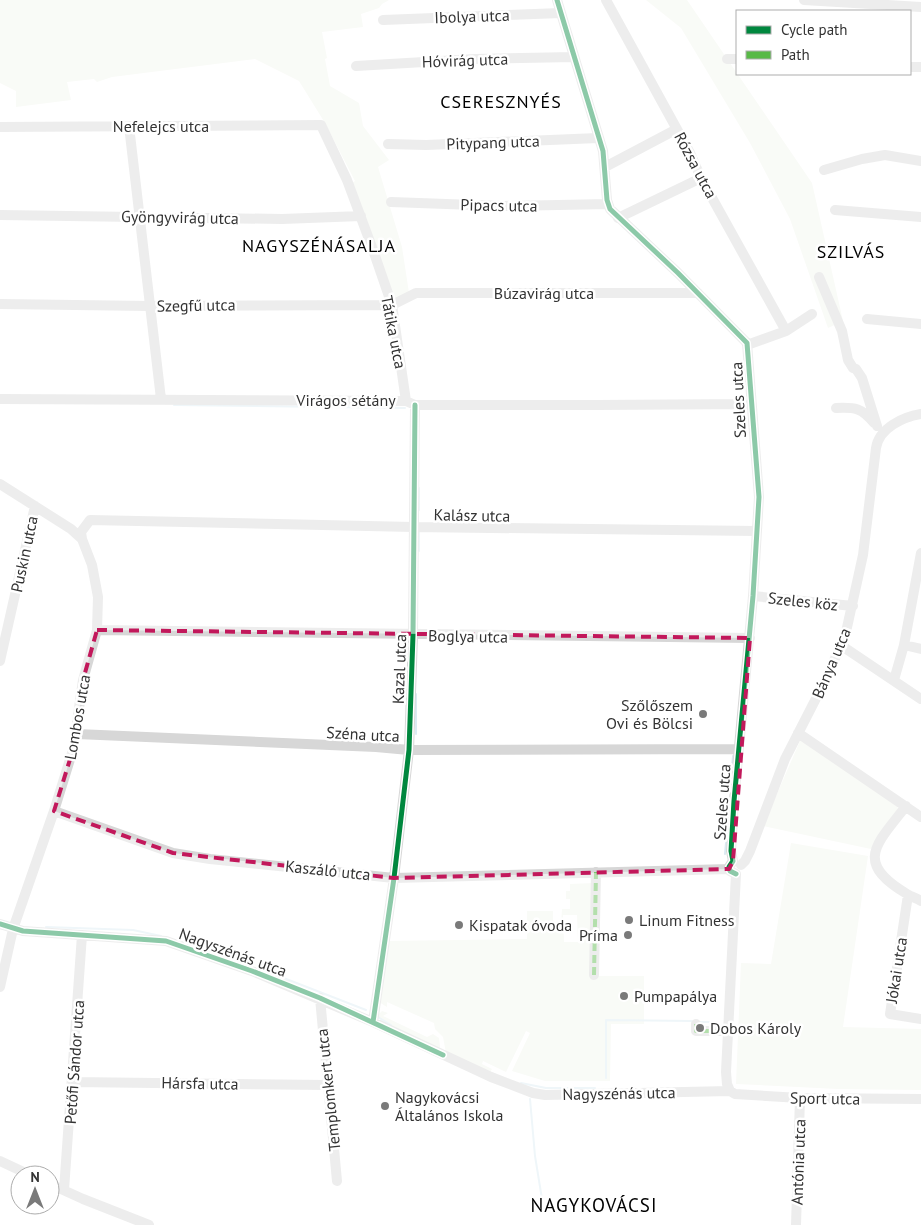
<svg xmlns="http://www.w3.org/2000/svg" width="921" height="1225" font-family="'PT Sans',sans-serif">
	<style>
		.green { fill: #f2f5ed; fill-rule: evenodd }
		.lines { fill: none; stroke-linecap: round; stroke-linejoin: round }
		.stream { stroke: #dbebf2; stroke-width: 2 }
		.minor { stroke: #d7d7d7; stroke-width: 10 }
		.quiet { stroke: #58b947; stroke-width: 4; stroke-dasharray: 8 4; stroke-linecap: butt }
		.cycleway-casing { stroke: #fff; stroke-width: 8 }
		.cycleway { stroke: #00873e; stroke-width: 5 }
		.marked { fill: none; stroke: #c2185b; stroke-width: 4; stroke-dasharray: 10 6; stroke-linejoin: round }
		.poi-dot { fill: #7a7a7a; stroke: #fff; stroke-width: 2 }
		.labels { text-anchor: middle; stroke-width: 5; stroke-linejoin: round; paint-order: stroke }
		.street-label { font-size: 16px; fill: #333; stroke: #fff }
		.poi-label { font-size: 16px; fill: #333; stroke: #fff; text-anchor: start }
		.neighbourhood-label { font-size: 18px; letter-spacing: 1px; fill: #000; stroke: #fff }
		.quarter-label { font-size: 19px; letter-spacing: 1px; fill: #000; stroke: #fff }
	</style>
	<rect width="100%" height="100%" fill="#fff"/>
	<!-- green -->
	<path class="green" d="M0,0h389l-7,4 -3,4 -18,6 2,13 -41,5 5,26 -2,1 5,27 29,17 4,23 26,34 -11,7 24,80 7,46 -16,6 -43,-115 5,-3 -30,-58 -26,-42 -44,-22 -143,18 -15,5 -3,-3 -27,3 4,18 -55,7v-16l-16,-8z
		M646,0h41l125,183 31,138 -15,7 -38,-109 -40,-76 -69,-115z
		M800,741l5,1 92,63 1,5 -27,39 -108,-23z
		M791,843l77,13 -25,171 78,2v61l-83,-1 -102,-5 5,-121 30,1z
		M594,883l2,93h48v48h-33l-1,57h-65l-33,-10 18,-38 -4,-2 -20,41 -23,-11 -1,3 10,5 -3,5 -43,-21 -3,-16 -8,-8 -1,-6 -47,-21v5l-8,-5 9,-61 139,-2v-28h26v14h8l1,-16h8v-10h-4v-8h4v-7zM563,915h14l1,27h-14z
		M382,1011l6,2 -5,3 44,21 6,-3 6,4 1,9 -3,2 -56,-27 -3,-7z"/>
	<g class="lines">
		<!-- stream -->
		<path class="stream" d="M174,405l231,3
			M419,488v22
			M419,551v-20
			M416,734v-40
			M730,791l3,-35
			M725,854l4,-46
			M46,927l87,3 28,6
			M258,968l108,42
			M378,1017l13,8
			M699,1022h18
			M606,1078v-58l86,1
			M521,1083l25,5h49
			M530,1099l5,57 7,43v9"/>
		<!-- minor -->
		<path class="minor" d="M557,0l46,151 4,49 3,9 68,64 69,70 12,154 -6,99 -19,205 -3,50 2,10 -4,6 1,4 6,3
			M606,0l84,153 11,25 85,153
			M804,0l117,7
			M383,20l178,-7
			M727,59h10
			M356,66l119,-7 99,-2
			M910,67h11
			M129,126l32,273
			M0,127l321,-2 26,55 26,70 19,55 14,96
			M388,144l38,1 172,-7
			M605,167l72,-38
			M824,170l38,-11 23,-4 36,6
			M391,202l111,4 106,-2
			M835,210l86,7
			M0,215l282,4 79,-3
			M618,218l83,-40
			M819,277l23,54 6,29 5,8 3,1 6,9 15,48
			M0,304l149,2 243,-1 24,-12h282
			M867,319l54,5
			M747,345l39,-14 26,-17
			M0,399l406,2 9,4h181l155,-1
			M836,408c19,-1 26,0 38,15
			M0,484l71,45 11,10 10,26 6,32 -1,33 -14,50 -6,42 -1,18 -22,71 -41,118 -13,58
			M82,539l-1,-7 9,-12 323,7 343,4
			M753,596l100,10
			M97,630l653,8
			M904,645l17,4
			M842,646l79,53
			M0,661l35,-155
			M894,680l10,-35 17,-92
			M798,733l123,84
			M77,734l299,13 33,3 329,-1
			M906,806c-29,38 -53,56 1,88 4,3 10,4 14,7
			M54,811l119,42 37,6 184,19 335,-9
			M741,865l4,-4 5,-10 35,-92 43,-84 18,-43 17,-77 13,-107c3,-20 27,-31 45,-34
			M908,895l-18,119 31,5
			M0,924l23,7 143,10 86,30 121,51 118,55 42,16 12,2 185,-4 5,3 65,4 121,1
			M594,975l2,-103
			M320,998l17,183
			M373,1022l21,-144 15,-128 4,-115 2,-230
			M696,1024v7h32
			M73,1082l254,3
			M730,1091l-3,-7 -1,-12 10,-198
			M0,1161l30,14
			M50,1184l33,15 66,26
			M64,1190l18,-255
			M796,1225l4,-127"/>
		<!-- quiet -->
		<path class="quiet" d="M594,975l2,-103
			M696,1024v7h32"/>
		<defs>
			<path id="cycleway" d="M557,0l46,151 4,49 3,9 68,64 69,70 12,154 -6,99 -19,205 -3,50 2,10 -4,6 1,4 6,3
				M0,924l23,7 143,10 86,30 68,27 123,57
				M373,1022l21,-144 15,-128 4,-115 2,-230"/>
		</defs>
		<!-- cycleway casing -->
		<use href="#cycleway" class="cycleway-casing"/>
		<!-- cycleway -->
		<use href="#cycleway" class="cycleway"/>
	</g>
	<!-- marked area -->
	<path d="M0 0H921V1225H0ZM97,630l653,8 -17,223 -4,8 -335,9 -221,-25 -119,-42 22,-71 7,-60z" fill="#fff" fill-opacity=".55" fill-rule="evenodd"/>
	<path class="marked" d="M97,630l653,8 -17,223 -4,8 -335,9 -221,-25 -119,-42 22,-71 7,-60z"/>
	<!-- markers -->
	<g class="poi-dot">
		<circle cx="703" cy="714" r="5"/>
		<circle cx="629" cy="920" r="5"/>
		<circle cx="459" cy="925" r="5"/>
		<circle cx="628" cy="935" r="5"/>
		<circle cx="624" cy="996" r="5"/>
		<circle cx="700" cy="1028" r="5"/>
		<circle cx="385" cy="1106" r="5"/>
	</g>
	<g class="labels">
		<!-- street labels -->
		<g class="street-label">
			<text transform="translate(472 16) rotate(-2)" y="6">Ibolya utca</text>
			<text transform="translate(465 60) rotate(-2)" y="6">Hóvirág utca</text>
			<text x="161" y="132">Nefelejcs utca</text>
			<text transform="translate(493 142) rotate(-2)" y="6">Pitypang utca</text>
			<text transform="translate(696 165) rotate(62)" y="6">Rózsa utca</text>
			<text transform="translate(499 205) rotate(1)" y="6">Pipacs utca</text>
			<text transform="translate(180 217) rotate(1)" y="6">Gyöngyvirág utca</text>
			<text x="544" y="299">Búzavirág utca</text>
			<text transform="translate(196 305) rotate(-1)" y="6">Szegfű utca</text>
			<text transform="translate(394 332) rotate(79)" y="6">Tátika utca</text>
			<text x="346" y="406">Virágos sétány</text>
			<text transform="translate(738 400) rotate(-93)" y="6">Szeles utca</text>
			<text transform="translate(472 515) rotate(1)" y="6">Kalász utca</text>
			<text transform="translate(24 554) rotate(-78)" y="6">Puskin utca</text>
			<text transform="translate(803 601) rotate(6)" y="6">Szeles köz</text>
			<text transform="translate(468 636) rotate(1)" y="6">Boglya utca</text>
			<text transform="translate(831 663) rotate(-67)" y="6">Bánya utca</text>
			<text transform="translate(399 669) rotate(-88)" y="6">Kazal utca</text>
			<text transform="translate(77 717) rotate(-80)" y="6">Lombos utca</text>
			<text transform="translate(363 734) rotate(3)" y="6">Széna utca</text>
			<text transform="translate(722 802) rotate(-86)" y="6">Szeles utca</text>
			<text transform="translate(328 870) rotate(6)" y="6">Kaszáló utca</text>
			<text transform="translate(233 952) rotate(20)" y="6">Nagyszénás utca</text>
			<text transform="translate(896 970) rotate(-81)" y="6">Jókai utca</text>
			<text transform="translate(74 1062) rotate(-86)" y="6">Petőfi Sándor utca</text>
			<text transform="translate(200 1083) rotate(1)" y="6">Hársfa utca</text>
			<text transform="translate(328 1090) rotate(-96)" y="6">Templomkert utca</text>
			<text transform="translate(619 1093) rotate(-1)" y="6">Nagyszénás utca</text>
			<text transform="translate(825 1098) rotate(1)" y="6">Sport utca</text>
			<text transform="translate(798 1162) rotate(-88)" y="6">Antónia utca</text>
		</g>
		<!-- poi labels -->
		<g class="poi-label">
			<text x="693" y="711" text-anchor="end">Szőlőszem<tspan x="693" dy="18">Ovi és Bölcsi</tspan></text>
			<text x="639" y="926">Linum Fitness</text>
			<text x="469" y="931">Kispatak óvoda</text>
			<text x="618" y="941" text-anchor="end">Príma</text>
			<text x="634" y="1002">Pumpapálya</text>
			<text x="710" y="1034">Dobos Károly</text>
			<text x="395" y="1103">Nagykovácsi<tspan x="395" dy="18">Általános Iskola</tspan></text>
		</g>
		<!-- neighbourhood labels -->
		<g class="neighbourhood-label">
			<text x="501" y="108">CSERESZNYÉS</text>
			<text x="319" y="252">NAGYSZÉNÁSALJA</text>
			<text x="851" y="258">SZILVÁS</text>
		</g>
		<!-- quarter labels -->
		<g class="quarter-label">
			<text x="594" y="1212">NAGYKOVÁCSI</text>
		</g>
	</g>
	<!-- legend -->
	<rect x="736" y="10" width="175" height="65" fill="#ffffff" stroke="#adadad"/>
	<rect x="746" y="26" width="25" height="8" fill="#00873e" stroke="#adadad"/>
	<text x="781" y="35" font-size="15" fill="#333333">Cycle path</text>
	<rect x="746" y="51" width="25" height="8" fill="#58b947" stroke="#adadad"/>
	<text x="781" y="60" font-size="15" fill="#333333">Path</text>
	<!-- north arrow -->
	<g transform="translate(35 1190)"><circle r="24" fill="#ffffff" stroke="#adadad"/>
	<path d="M0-4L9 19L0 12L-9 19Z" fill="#7a7a7a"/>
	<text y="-8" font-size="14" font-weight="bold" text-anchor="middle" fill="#333333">N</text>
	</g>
</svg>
